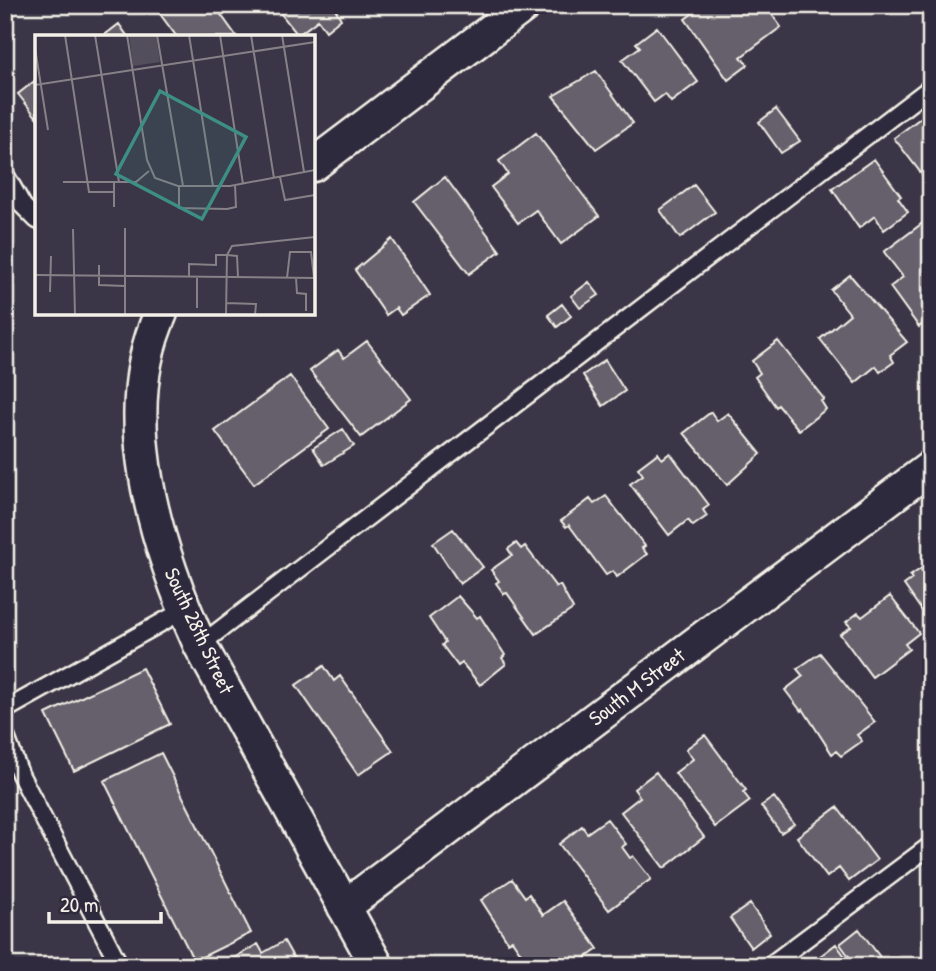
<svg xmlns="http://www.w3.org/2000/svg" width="936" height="971" font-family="'Patrick Hand',sans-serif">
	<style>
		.building { fill: #65616c; stroke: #f4f1e8; stroke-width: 2 }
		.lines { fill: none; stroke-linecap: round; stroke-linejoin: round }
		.service-casing { stroke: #f4f1e8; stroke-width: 21 }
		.minor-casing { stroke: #f4f1e8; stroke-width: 37 }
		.service { stroke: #2f2a3d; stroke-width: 16 }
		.minor { stroke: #2f2a3d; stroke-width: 32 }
		.labels { text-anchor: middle; stroke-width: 6; stroke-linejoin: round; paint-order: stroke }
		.street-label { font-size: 21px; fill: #f4f1e8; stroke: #2f2a3d }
		.inset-road { fill: none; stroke: #858187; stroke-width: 2 }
		.view { fill: #3d8f86; fill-opacity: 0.15; stroke: #3d8f86; stroke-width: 3.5 }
		.inset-edge { fill: none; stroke: #f4f1e8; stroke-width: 3.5 }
	</style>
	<rect width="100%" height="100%" fill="#3b3647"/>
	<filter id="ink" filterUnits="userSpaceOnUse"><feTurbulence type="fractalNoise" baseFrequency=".0143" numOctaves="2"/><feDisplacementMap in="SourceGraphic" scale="14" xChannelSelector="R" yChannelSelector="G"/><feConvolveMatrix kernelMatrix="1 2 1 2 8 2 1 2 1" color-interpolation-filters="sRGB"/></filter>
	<g filter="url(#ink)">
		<!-- building -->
		<path class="building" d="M172,5h42l23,32h-60l-17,-23z
			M274,5h59l8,14 -15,12 -8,-11 -20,15z
			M704,5h61l16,22 -40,30 7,8 -20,15 -43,-61z
			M119,24l9,13h-26z
			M657,27l41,55 -27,20 -6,-8 -11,8 -32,-42 18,-13 -4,-4z
			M596,71l37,52 -37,26 -43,-53z
			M37,79v39l-19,-24z
			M776,109l24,32 -19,12 -22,-31z
			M931,110v76l-37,-48z
			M536,133l63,83 -38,28 -25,-34 -18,13 -27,-36 17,-13 -9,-13z
			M874,159l27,37 -3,2 10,14 -24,18 -9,-14 -16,12 -27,-39z
			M445,177l55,74 -31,23 -55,-72z
			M694,185l21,27 -35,26 -20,-28z
			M924,222l7,9v87l-12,9 -29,-40 13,-10 -19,-25z
			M392,239l38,56 -29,20 -5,-7 -10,7 -31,-45z
			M850,275l57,67 -17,13 4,7 -14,10 -4,-6 -21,17 -35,-44 30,-25 -19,-24z
			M589,282l10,13 -19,13 -9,-12z
			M562,304l9,12 -14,11 -9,-12z
			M367,341l44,58 -50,38 -51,-66 28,-21 6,8z
			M778,341l46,58 -3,2 5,8 -27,21 -21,-25 -2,2 -21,-30 5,-4 -8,-12z
			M605,360l20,31 -22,15 -20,-31z
			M290,376l39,53 -75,55 -39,-53z
			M711,412l6,9 11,-8 33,41 -34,31 -43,-52z
			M343,429l11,17 -30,19 -11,-17z
			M658,453l4,6 8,-6 39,52 -6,5 4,6 -14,10 -5,-6 -19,15 -39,-51 13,-9 -5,-7z
			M606,496l39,50 -3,2 5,6 -30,23 -4,-6 -7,4 -37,-50 -3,2 -5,-6 29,-22 4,5z
			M453,529l30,38 -23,17 -27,-41z
			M516,543l5,6 4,-3 31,41 4,-2 13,24 -37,25 -29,-41 -3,1 -8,-11 3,-2 -8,-11 21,-15 -4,-6z
			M928,564l3,2v49l-4,3 -23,-33 8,-6 -2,-3z
			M458,596l19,22 3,-2 25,39 -3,3 4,6 -26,21 -18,-22 -4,3 -16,-21 3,-3 -16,-24z
			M890,596l29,37 -14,11 4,5 -37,28 -32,-43 11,-7 -5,-5 12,-9 4,4z
			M820,653l55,69 -18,13 5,6 -21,15 -5,-5 -4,3 -29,-45 -2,2 -16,-21 18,-14 -6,-7z
			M324,666l10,15 6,-5 53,75 -35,24 -62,-90z
			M142,668l28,56 -96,47 -28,-57z
			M705,735l41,55 -3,2 7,9 -35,26 -40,-54 18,-14 -7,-10z
			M161,753l90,180 -57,28 -90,-180z
			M656,772l48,65 -40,31 -43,-56 19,-15 -6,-8z
			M774,797l20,27 -13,9 -20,-27z
			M837,807l40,53 -28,21 -10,-13 -12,9 -30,-40z
			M607,819l19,25 -4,3 8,11 3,-2 18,23 -42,31 -50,-66 23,-18 5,7z
			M512,879l13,18 4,-3 14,21 20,-14 35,48 -24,17h-44l-18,-26 -4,2 -27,-42z
			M750,904l20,29 -19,15 -21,-30z
			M859,929l21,28 -11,9h-13l-16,-22z
			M284,941l14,25h-67l-2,-5 29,-17 5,9z
			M836,944l16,22h-33l-4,-6z"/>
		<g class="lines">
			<defs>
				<path id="service" d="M5,7l2,-2
					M5,174l18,32 14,14
					M200,645l731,-558
					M5,710l179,-100
					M5,734l15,40 100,192
					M769,966l162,-121"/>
				<path id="minor" d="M313,165l212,-160
					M161,313c-47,102 -4,236 39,332l177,321
					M344,907l587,-440"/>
			</defs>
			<!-- service casing -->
			<use href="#service" class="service-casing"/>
			<!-- minor casing -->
			<use href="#minor" class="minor-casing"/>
			<!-- service -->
			<use href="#service" class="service"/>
			<!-- minor -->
			<use href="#minor" class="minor"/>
		</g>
	</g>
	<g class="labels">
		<!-- street labels -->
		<g class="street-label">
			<text transform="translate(199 631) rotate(65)" y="7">South 28th Street</text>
			<text transform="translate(637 687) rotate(-37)" y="7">South M Street</text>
		</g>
	</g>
	<!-- overview -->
	<g transform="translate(35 35)">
		<rect width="280" height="280" fill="#3b3647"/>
		<path d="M94,0h27l4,27 -27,4z" fill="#534e5c"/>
		<path class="inset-road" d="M30,0l24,157h25M60,0l24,147M92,0l20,125 8,18 23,8h52l85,-16M122,0l26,151M154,0l24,151M185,0l23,149M216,0l23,143M247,0l22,137M0,13l13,82M0,50l280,-43M245,142l5,23 30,-5M28,147h73l13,-11M79,147v25M144,151v22l48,1 9,-2 -1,-22M38,194l2,86M64,230v20l26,1M0,240l280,3M154,241v-12l27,1v-10h11l10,1 1,21M252,243l3,-26h21l3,26M261,243l1,15 9,1v17M15,257l1,-36M191,268l30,1 -1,11M162,273v-31M90,280v-87M191,280l1,-60 5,-9 83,-9"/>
		<path class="view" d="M125,56l86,46 -44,82 -86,-45z"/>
		<rect width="280" height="280" class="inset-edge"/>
	</g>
	<!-- margin -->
	<rect width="936" height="971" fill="none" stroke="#2f2a3d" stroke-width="28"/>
	<rect x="14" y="14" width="908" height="943" fill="none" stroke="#f4f1e8" stroke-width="2.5" filter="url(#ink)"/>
	<!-- scale -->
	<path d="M49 912v10h112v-10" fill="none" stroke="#f4f1e8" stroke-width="3.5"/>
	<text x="60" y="912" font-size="21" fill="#f4f1e8" stroke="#2f2a3d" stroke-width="5" paint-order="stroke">20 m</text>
</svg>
